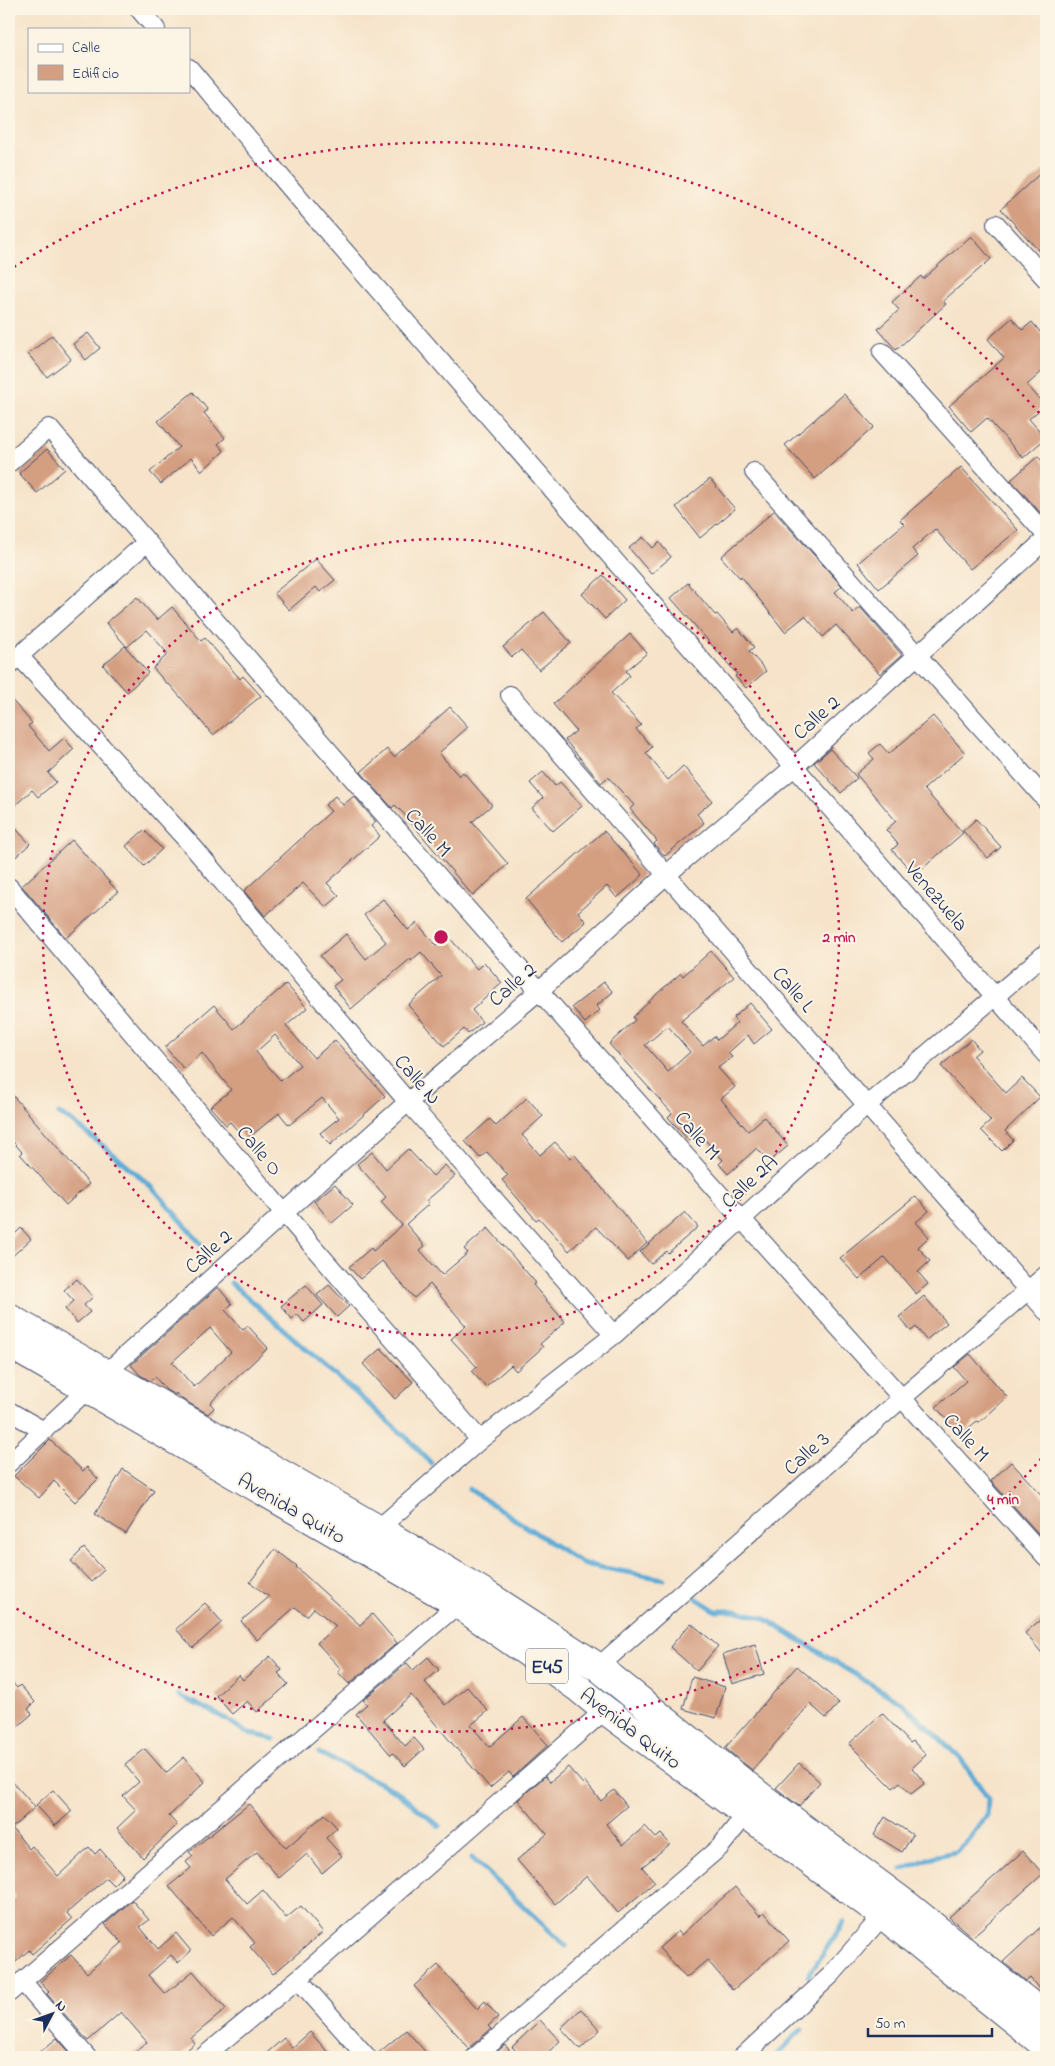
<svg xmlns="http://www.w3.org/2000/svg" width="1055" height="2066" font-family="'Indie Flower',sans-serif">
	<style>
		.lines { fill: none; stroke-linecap: round; stroke-linejoin: round }
		.stream { stroke: #5dabd7; stroke-width: 5 }
		.building { fill: #d49e81; fill-rule: evenodd }
		.street-casing { stroke: #3c4a6e; stroke-width: 20 }
		.highway-casing { stroke: #3c4a6e; stroke-width: 30 }
		.street { stroke: #fff; stroke-width: 18 }
		.highway { stroke: #fff; stroke-width: 28 }
		.ring { fill: none; stroke: #c2185b; stroke-width: 2.5; stroke-dasharray: 2.5 5 }
		.labels { text-anchor: middle; stroke-width: 4; stroke-linejoin: round; paint-order: stroke }
		.shield { fill: #fcf5e5; stroke: #5e6a86; stroke-width: 1 }
		.shield-label { font-size: 20px; font-weight: bold; fill: #1b2f5e }
		.street-label { font-size: 21px; fill: #1b2f5e; stroke: #fcf5e5 }
		.centre { fill: #c2185b; stroke: #fcf5e5; stroke-width: 2.5 }
		.ring-label { font-size: 15px; text-anchor: middle; font-weight: bold; fill: #c2185b; stroke: #fcf5e5; stroke-width: 4; stroke-linejoin: round; paint-order: stroke }
	</style>
	<rect width="100%" height="100%" fill="#fcf5e5"/>
	<filter id="ink" filterUnits="userSpaceOnUse"><feTurbulence type="fractalNoise" baseFrequency=".02" numOctaves="2"/><feDisplacementMap in="SourceGraphic" scale="10" xChannelSelector="R" yChannelSelector="G"/><feConvolveMatrix kernelMatrix="1 2 1 2 8 2 1 2 1" color-interpolation-filters="sRGB"/></filter>
	<filter id="wash" filterUnits="userSpaceOnUse"><feTurbulence type="fractalNoise" baseFrequency=".0096" numOctaves="4" result="noise"/><feDisplacementMap in="SourceGraphic" scale="20" xChannelSelector="R" yChannelSelector="G"/><feGaussianBlur stdDeviation="1.12" result="paint"/><feColorMatrix in="noise" values="0 0 0 0 0 0 0 0 0 0 0 0 0 0 0 0 0 1.4 0 .05"/><feComposite in="paint" operator="in"/></filter>
	<g filter="url(#wash)">
		<rect width="100%" height="100%" fill="#f6e3c9"/>
		<g class="lines">
			<!-- stream -->
			<path class="stream" d="M59,1114l11,6 36,28 48,41 53,62
				M231,1283l177,156 23,24
				M469,1489l114,75 81,15
				M696,1598l20,13h22l26,7 139,86 57,54 28,40 -1,17 -19,26 -13,11 -22,5 -31,12
				M178,1695l50,25 17,12 29,7
				M319,1753l77,38 43,35
				M472,1858l94,88
				M808,1976l36,-54
				M775,2057l27,-28"/>
		</g>
		<g id="blocks">
			<!-- building -->
			<path class="building" d="M1046,168v91l-45,-50z
				M971,236l20,23 -48,42 3,3 -50,46 -18,-21 21,-19 -7,-8 29,-26 2,3z
				M1012,318l10,12 10,-8 14,17v29l-19,17 18,20 -16,14 17,19 -23,20 -36,-40 -16,14 -22,-26 55,-48 -16,-19z
				M88,333l12,15 -14,12 -13,-16z
				M52,335l19,24 -24,18 -19,-23z
				M193,392l15,18 -4,3 21,25 -7,6 6,7 -22,20 -11,-13 -30,26 -11,-12 29,-25 -21,-26z
				M844,394l30,33 -59,52 -30,-34z
				M47,449l18,20 -28,24 -18,-20z
				M1038,456l8,10v53l-35,-39z
				M961,467l57,63 -48,39 -35,-40 -23,20 6,7 -39,33 -21,-26 46,-39 -4,-4z
				M710,479l25,30 -35,29 -24,-31z
				M774,511l68,75 -7,6 18,21 7,-6 42,48 -22,19 -44,-49 -13,12 -18,-21 -20,16 -44,-56 -1,2 -19,-21z
				M643,537l10,11 6,-6 12,15 -20,17 -22,-26z
				M316,559l19,21 -15,12 -4,-5 -27,23 -15,-17z
				M603,575l22,25 -20,19 -23,-25z
				M688,583l27,32 2,-1 16,18 5,-4 16,19 -5,4 17,20 -20,17 -11,-12 2,-2 -66,-76z
				M137,597l20,23 15,-13 29,34 4,-3 35,41 3,-3 18,20 -48,39 -44,-51 -1,1 -15,-17 15,-14 -21,-24 -20,17 -21,-24z
				M544,612l27,31 -32,27 -18,-20 -9,7 -9,-10z
				M630,634l17,19 -21,18 4,5 -19,17 30,32 -5,4 16,18 -6,6 22,27 15,-14 29,35 -15,13 7,9 -39,33 -11,-12 3,-3 -27,-32 4,-4 -26,-28 -7,6 -36,-43 11,-9 -23,-27z
				M125,646l23,27 -21,19 -24,-27z
				M9,697l23,26 -4,3 21,25 15,-13 10,11 -26,24 8,9 -18,15 -6,-7 -23,21z
				M450,707l18,20 -29,26 20,23 4,-4 29,33 -20,17 36,42 -35,32 -70,-83 -8,-8 -3,3 -31,-36 26,-23 7,8z
				M933,716l32,37 -41,36 39,44 -48,42 -23,-25 6,-6 -12,-14 10,-9 -40,-47 18,-15 -5,-6 11,-9 9,10z
				M830,749l27,29 -16,15 -27,-30z
				M543,772l12,14 5,-4 22,24 -29,25 -21,-23 11,-10 -13,-15z
				M335,796l8,9 11,-9 22,26 -5,4 9,10 -53,47 12,13 -13,11 -23,-24 -38,33 -21,-25 87,-80 -6,-6z
				M976,819l25,28 -13,11 -25,-27z
				M9,821l21,23 -21,19z
				M144,830l18,19 -18,17 -18,-20z
				M604,831l39,44 -26,23 -10,-12 -29,26 8,10 -24,20 -36,-43z
				M72,840l46,52 -52,46 -44,-52z
				M383,899l25,31 9,-7 19,22 11,-10 30,34 7,-7 18,21 -30,27 10,12 -14,12 -4,-5 -20,17 -36,-41 33,-29 -20,-24 -10,9 -1,-2 -59,50 -18,-23 8,-6 -21,-24 26,-22 20,25 20,-17 -22,-27z
				M711,951l23,26 -53,44 22,25 11,-10 3,4 20,-17 -4,-5 17,-15 22,26 -18,15 -6,-9 -20,18 4,4 -14,11 17,19 -14,12 27,32 16,-14 24,29 -19,16 -12,-14 -29,26 -9,-10 4,-4 -24,-27 -10,8 -21,-24 4,-4 -63,-69 26,-24 -2,-3 26,-25 22,-19 2,3zM668,1026l22,26 -22,20 -23,-27z
				M604,982l9,10 -17,14 4,4 -15,13 -13,-16z
				M286,984l21,24 -21,18 28,32 21,-18 50,56 -55,49 -10,-12 19,-15 -17,-20 -33,27 -10,-12 -33,27 -16,-18 -4,3 -16,-18 21,-17 -29,-37 -18,16 -19,-22 49,-42 20,24zM275,1035l25,30 -19,16 -25,-29z
				M971,1039l9,11 -7,6 33,37 16,-15 18,19 -35,34 8,9 -11,11 -21,-21 10,-9 -50,-55z
				M9,1091l80,93 -23,21 -46,-51 2,-2 -13,-15z
				M527,1098l16,18 -21,19 18,20 15,-13 16,17 4,-4 72,88 -19,18 -32,-34 -27,24 -30,-33 -3,2 -34,-40 6,-5 -21,-23 -7,6 -15,-17 25,-22 6,7z
				M408,1149l25,27 12,-11 10,11 -29,25 3,3 -23,20 19,22 -5,4 22,25 26,-22 -4,-4 24,-21 48,55 -3,2 32,37 -25,22 3,3 -27,24 -5,-6 -25,22 -14,-15 5,-5 -26,-28 15,-13 -36,-42 -16,14 -32,-37 -22,18 -11,-12 22,-19 2,3 29,-26 -21,-23 5,-5 -29,-33 15,-12 14,17z
				M335,1184l18,21 -21,18 -18,-22z
				M916,1196l13,15 -13,11 13,15 -11,10 12,14 -12,11 10,12 -12,10 -31,-37 -26,22 -19,-21z
				M685,1212l13,15 -30,26 -2,-2 -15,13 -11,-12z
				M21,1228l10,11 -22,20v-19z
				M77,1279l16,18 -9,8 6,7 -13,11 -12,-14 9,-8 -10,-11z
				M306,1285l17,20 -19,17 -7,-8 -5,5 -11,-13z
				M329,1285l20,21 -12,11 -20,-22z
				M218,1287l14,17 -7,6 18,20 5,-4 20,22 -58,55 4,5 -6,6 -28,-16 -4,-5 -1,2 -9,-5 -11,-13 -5,4 -10,-6 -9,-10zM210,1328l21,24 -37,35 -22,-25z
				M924,1296l23,27 -21,17 -10,-13 -5,4 -12,-14z
				M381,1348l32,34 -18,17 -32,-35z
				M970,1354l37,43 -18,17 -10,8 -2,-1 -17,14 -24,-28 30,-26 -12,-14z
				M50,1440l33,31 4,-4 11,12 -23,23 -21,-21 -15,17 -25,-22z
				M1011,1462l35,38v42l-55,-61z
				M123,1469l31,21 -28,44 -31,-20z
				M84,1548l20,22 -13,12 -20,-21z
				M275,1549l22,17 -1,1 64,58 12,-11 25,29 -48,41 -11,-12 3,-3 -24,-26 19,-17 -22,-18 -7,8 -12,-9 -38,33 -16,-19 28,-24 -19,-15z
				M205,1603l17,19 -29,26 -17,-19z
				M1046,1615v43l-21,-25z
				M691,1623l27,23 -21,25 -27,-24z
				M755,1644l9,30 -32,10 -9,-30z
				M270,1656l12,14 -4,3 10,11 -31,28 -10,-11 -15,13 -16,-18 23,-21 4,5z
				M428,1657l11,13 -14,12 20,23 22,-18 21,24 -17,14 18,22 34,-30 25,28 -35,32 -4,-5 -19,16 -79,-93 -28,25 22,26 9,-8 10,11 -19,17 -12,-13 -2,2 -35,-41 11,-10 -4,-4 44,-37 6,7z
				M797,1666l42,37 -13,15 -16,-14 -58,66 -27,-22z
				M692,1677l33,10 -9,31 -33,-9z
				M9,1679l8,9 3,-3 15,17 -7,7 4,5 -23,20z
				M882,1713l28,30 3,-2 13,14 -14,13 13,15 -14,11 -11,-12 -7,6 -44,-44z
				M145,1749l21,24 18,-16 21,25 -36,34 8,9 -34,33 -26,-30 19,-18 -13,-14 16,-14 -14,-17z
				M799,1763l21,19 -21,24 -23,-18z
				M568,1767l15,17 2,-2 16,19 13,-11 13,16 -21,18 17,21 22,-19 11,12 5,-4 9,10 -28,23 13,15 -37,31 -31,-37 -32,28 -38,-44 30,-26 -29,-34 27,-24 5,6z
				M9,1778l26,29 -23,21 17,21 3,-3 26,30 31,-29 6,7 5,-5 23,26 -10,10 -7,-7 -39,35 5,6 -40,35 -3,-4 -20,18v-65l7,-6 -7,-9z
				M53,1790l19,21 -17,15 -19,-21z
				M249,1804l37,44 39,-34 12,14 -11,10 16,18 -20,17 -15,-19 -28,24 -22,-26 -32,27 22,25 16,-14 23,28 15,-12 22,26 -50,42 -23,-27 5,-4 -22,-26 -22,19 -42,-50 22,-18 -5,-6 7,-6 -4,-4z
				M885,1817l28,18 -11,17 -28,-17z
				M1023,1851l20,23 -71,63 -23,-20z
				M735,1887l25,29 4,-4 25,29 -56,49 -26,-30 -21,18 -27,-30 19,-17 3,4z
				M132,1900l17,20 -9,7 18,22 18,-16 15,18 -13,12 -7,-8 -23,20 17,19 28,-23 33,38 -35,29 4,5 -16,14h-50l18,-15 -26,-30 -33,29 -41,-47 2,-2 -9,-10 31,-27 16,18 35,-30 -17,-19z
				M1046,1922v75l-16,-19 -4,3 -23,-19z
				M438,1965l39,44 8,-8 13,16 -10,9 3,3 -22,19 -55,-62z
				M581,2009l19,21 -20,19 -19,-21z
				M540,2020l20,21 -17,16h-21l-10,-10z
				M406,2030l24,27h-53v-3z
				M310,2032l22,25h-70l22,-19 8,10z
				M57,2038l15,17 -3,2h-35z
				M505,2045l10,12h-24z"/>
		</g>
	</g>
	<g filter="url(#ink)">
		<use href="#blocks" fill-opacity="0" stroke="#3c4a6e" stroke-width="1"/>
		<g class="lines">
			<defs>
				<path id="street" d="M139,9l17,20
					M189,68l130,154 727,833
					M996,224l50,55
					M882,352l164,183
					M9,463l40,-35c327,381 660,757 997,1130
					M754,472l292,328
					M19,656l174,191 215,255 206,233
					M9,665l138,-123
					M510,695l536,616
					M9,887l275,326 196,227
					M9,1411l35,20
					M9,1463l79,-74 196,-176 124,-111 132,-112 126,-115 128,-108 252,-228
					M378,1529l102,-89 134,-105 252,-229 180,-153
					M598,1667l304,-269 144,-123
					M298,1979l69,78
					M22,1981l65,76
					M9,1993l449,-389
					M203,2057l95,-78 307,-269
					M475,2057l245,-210 26,-33
					M742,2057l89,-82 52,-60"/>
				<path id="highway" d="M9,1318l369,211 103,62 117,76 162,129 147,109 139,112
					M9,1344l449,260 119,83 28,23 278,205 163,131"/>
			</defs>
			<!-- street casing -->
			<use href="#street" class="street-casing"/>
			<!-- highway casing -->
			<use href="#highway" class="highway-casing"/>
			<!-- street -->
			<use href="#street" class="street"/>
			<!-- highway -->
			<use href="#highway" class="highway"/>
		</g>
	</g>
	<!-- distance rings -->
	<g class="ring">
		<circle cx="441" cy="937" r="398"/>
		<path d="M1046 1453A795 795 0 0 1 14 1607M14 267A795 795 0 0 1 1046 421"/>
	</g>
	<g class="labels">
		<!-- shield labels -->
		<rect class="shield" x="526" y="1648.5" width="42" height="35" rx="4"/>
		<g class="shield-label">
			<text x="547" y="1673">E45</text>
		</g>
		<!-- street labels -->
		<g class="street-label">
			<text transform="translate(816 717) rotate(-42)" y="7">Calle 2</text>
			<text transform="translate(429 832) rotate(48)" y="7">Calle M</text>
			<text transform="translate(937 896) rotate(49)" y="7">Venezuela</text>
			<text transform="translate(512 984) rotate(-41)" y="7">Calle 2</text>
			<text transform="translate(794 989) rotate(49)" y="7">Calle L</text>
			<text transform="translate(418 1079) rotate(49)" y="7">Calle N</text>
			<text transform="translate(698 1135) rotate(49)" y="7">Calle M</text>
			<text transform="translate(260 1150) rotate(50)" y="7">Calle O</text>
			<text transform="translate(749 1181) rotate(-42)" y="7">Calle 2A</text>
			<text transform="translate(208 1251) rotate(-42)" y="7">Calle 2</text>
			<text transform="translate(967 1437) rotate(48)" y="7">Calle M</text>
			<text transform="translate(806 1453) rotate(-42)" y="7">Calle 3</text>
			<text transform="translate(292 1508) rotate(30)" y="7">Avenida Quito</text>
			<text transform="translate(631 1728) rotate(37)" y="7">Avenida Quito</text>
		</g>
	</g>
	<circle cx="441" cy="937" r="8" class="centre"/>
	<g class="ring-label">
		<text x="839" y="942">2 min</text>
		<text x="1003" y="1504">4 min</text>
	</g>
	<!-- margin -->
	<rect width="1055" height="2066" fill="none" stroke="#fcf5e5" stroke-width="30"/>
	<!-- legend -->
	<rect x="28" y="28" width="162" height="65" fill="#fcf5e5" stroke="#a2a6af"/>
	<rect x="38" y="44" width="25" height="8" fill="#ffffff" stroke="#a2a6af"/>
	<text x="72" y="52" font-size="15" fill="#1b2f5e">Calle</text>
	<rect x="38" y="65" width="25" height="15" fill="#d49e81" stroke="#a2a6af"/>
	<text x="72" y="78" font-size="15" fill="#1b2f5e">Edificio</text>
	<!-- north arrow -->
	<g transform="translate(52 2014) rotate(49)" stroke="#fcf5e5" stroke-width="4" paint-order="stroke">
	<path d="M0-4L9 19L0 12L-9 19Z" fill="#1b2f5e"/>
	<text y="-8" font-size="14" font-weight="bold" text-anchor="middle" fill="#1b2f5e">N</text>
	</g>
	<!-- scale -->
	<path d="M868 2028v8h124v-8" fill="none" stroke="#1b2f5e" stroke-width="2.5"/>
	<text x="875" y="2028" font-size="15" fill="#1b2f5e" stroke="#fcf5e5" stroke-width="4" paint-order="stroke">50 m</text>
</svg>
